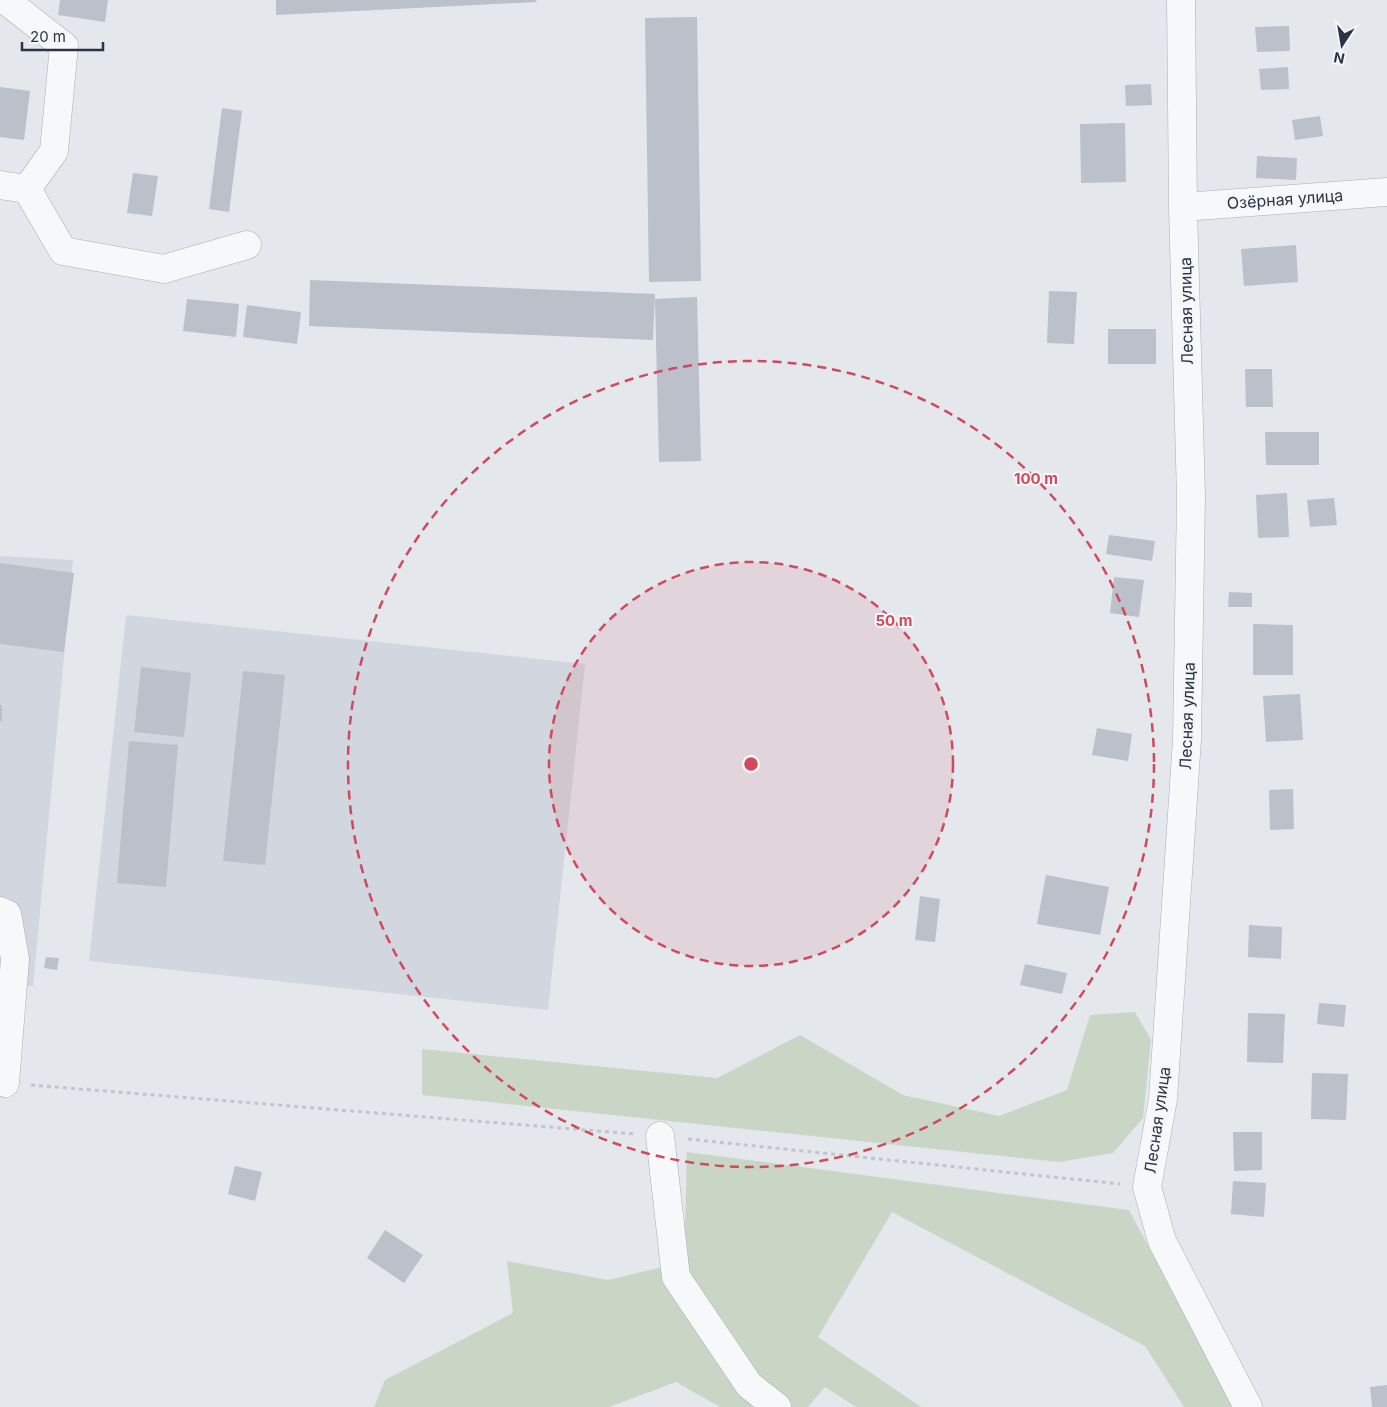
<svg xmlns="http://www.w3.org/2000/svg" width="1387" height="1407" font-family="Inter,sans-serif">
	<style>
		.built { fill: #d2d6de }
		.green { fill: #c9d6c5 }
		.building { fill: #bbc0ca }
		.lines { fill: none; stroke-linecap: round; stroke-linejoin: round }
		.minor-casing { stroke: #a9aeb7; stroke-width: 29 }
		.path { stroke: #c2c5cb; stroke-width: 3; stroke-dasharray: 4 4; stroke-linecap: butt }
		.minor { stroke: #f7f8fa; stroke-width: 28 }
		.ring { fill: none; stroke: #d1495b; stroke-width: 2.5; stroke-dasharray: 9 6 }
		.labels { text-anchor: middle; stroke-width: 4; stroke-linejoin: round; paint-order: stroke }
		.street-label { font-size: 16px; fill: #2b3445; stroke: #f4f6f9 }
		.centre { fill: #d1495b; stroke: #f4f6f9; stroke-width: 2.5 }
		.ring-label { font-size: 15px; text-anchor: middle; font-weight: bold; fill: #d1495b; stroke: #f4f6f9; stroke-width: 4; stroke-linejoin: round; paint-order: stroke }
	</style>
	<rect width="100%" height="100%" fill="#e4e7ec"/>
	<!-- built -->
	<path class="built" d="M0,556l73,4 -40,426 -33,-2z
		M126,615l459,49 -37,346 -459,-49z"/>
	<!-- green -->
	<path class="green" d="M1135,1012l16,28 -8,78 -30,35 -54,9 -637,-67v-46l295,29 83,-43 103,60 96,21 68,-26 23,-75z
		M687,1152l442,58 105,197h-50l-39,-61 -253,-134 -74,125 103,70h-65l-31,-20 -17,20h-88l-44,-25 -67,25h-235l11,-27 128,-67 -6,-52 101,19 76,-18z"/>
	<!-- building -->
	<path class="building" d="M60,0h48l-3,22 -47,-7z
		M276,0h260l1,2 -261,13z
		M697,17l4,264 -52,1 -4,-264z
		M1289,26l1,25 -33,1 -2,-25z
		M1288,67l1,22 -28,1 -2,-21z
		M1151,84l1,21 -26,1 -1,-21z
		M0,87l30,4 -6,49 -24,-3z
		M222,108l20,3 -13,101 -20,-3z
		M1320,116l3,20 -28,4 -3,-20z
		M1125,123l1,59 -45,1 -1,-59z
		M1257,156l40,2 -1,22 -40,-2z
		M133,173l25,3 -6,40 -25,-3z
		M1296,245l2,37 -54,4 -3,-37z
		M310,280l345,14 -2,46 -344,-14z
		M1049,291l28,1 -3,52 -27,-1z
		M697,297l4,164 -42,1 -4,-163z
		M187,299l52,5 -3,33 -53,-6z
		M247,305l54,7 -4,32 -54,-7z
		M1108,329h48v35h-48z
		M1245,369h27l1,38h-27z
		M1265,432h54v33h-53z
		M1287,493l2,44 -31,1 -2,-43z
		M1334,498l3,27 -27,2 -3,-27z
		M1109,535l46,6 -3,20 -46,-7z
		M0,563l74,10 -10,79 -64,-8z
		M1114,577l30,3 -5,37 -29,-4z
		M1229,592l23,1v14h-24z
		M1253,624l40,1v50h-40z
		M141,667l50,6 -7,64 -50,-5z
		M243,671l42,4 -20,190 -42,-4z
		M1300,694l3,46 -37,2 -3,-46z
		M0,705h2v16h-2z
		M1097,728l35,6 -4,27 -36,-6z
		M129,741l49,4 -12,142 -49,-4z
		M1293,789l1,40 -24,1 -1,-40z
		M1046,875l63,12 -9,48 -63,-11z
		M920,896l20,3 -5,43 -20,-2z
		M1249,925l33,2 -1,32 -33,-2z
		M46,957l13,1 -2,12 -13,-2z
		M1025,964l42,9 -5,21 -42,-9z
		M1319,1003l27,2 -2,22 -27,-3z
		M1248,1013l37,1 -2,49 -36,-1z
		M1312,1073l36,1 -2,46 -35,-1z
		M1233,1132h29v38l-28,1z
		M235,1166l27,6 -7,29 -27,-7z
		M1233,1181l33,2 -2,34 -33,-3z
		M385,1230l38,25 -19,28 -37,-25z
		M1387,1385v22h-15l-2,-20z"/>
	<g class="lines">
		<defs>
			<path id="minor" d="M5,0l59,46 -10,105 -27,38
				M1181,0l2,207 8,290 -4,242 -24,360 -16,88 15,54 86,166
				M0,185l27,4 36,62 101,18 83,-24
				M1183,207l204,-15
				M0,911l7,3 8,45 -10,124
				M660,1136l16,141 73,108 28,22"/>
		</defs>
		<!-- minor casing -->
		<use href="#minor" class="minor-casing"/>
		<!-- path -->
		<path class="path" d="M31,1085l604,49
			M688,1139l432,45"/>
		<!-- minor -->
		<use href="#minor" class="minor"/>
	</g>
	<!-- distance rings -->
	<circle cx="751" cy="764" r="202" fill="#d1495b" fill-opacity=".12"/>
	<g class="ring">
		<circle cx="751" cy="764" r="202"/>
		<circle cx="751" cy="764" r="403"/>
	</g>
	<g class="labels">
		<!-- street labels -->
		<g class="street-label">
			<text transform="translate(1285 199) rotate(-4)" y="6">Озёрная улица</text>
			<text transform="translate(1186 311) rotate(-91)" y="6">Лесная улица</text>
			<text transform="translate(1187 716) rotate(-88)" y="6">Лесная улица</text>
			<text transform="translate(1157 1120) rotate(-82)" y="6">Лесная улица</text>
		</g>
	</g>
	<circle cx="751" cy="764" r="8" class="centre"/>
	<g class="ring-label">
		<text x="1036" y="484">100 m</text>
		<text x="894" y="626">50 m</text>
	</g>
	<!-- north arrow -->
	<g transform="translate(1342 45) rotate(192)" stroke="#f4f6f9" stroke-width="4" paint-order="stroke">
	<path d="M0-4L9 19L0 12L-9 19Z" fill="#2b3445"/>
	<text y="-8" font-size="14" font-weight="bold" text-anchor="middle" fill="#2b3445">N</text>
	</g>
	<!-- scale -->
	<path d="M22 42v8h81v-8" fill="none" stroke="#2b3445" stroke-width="2.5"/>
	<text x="30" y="42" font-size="15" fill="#2b3445" stroke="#f4f6f9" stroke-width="4" paint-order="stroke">20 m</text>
</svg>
